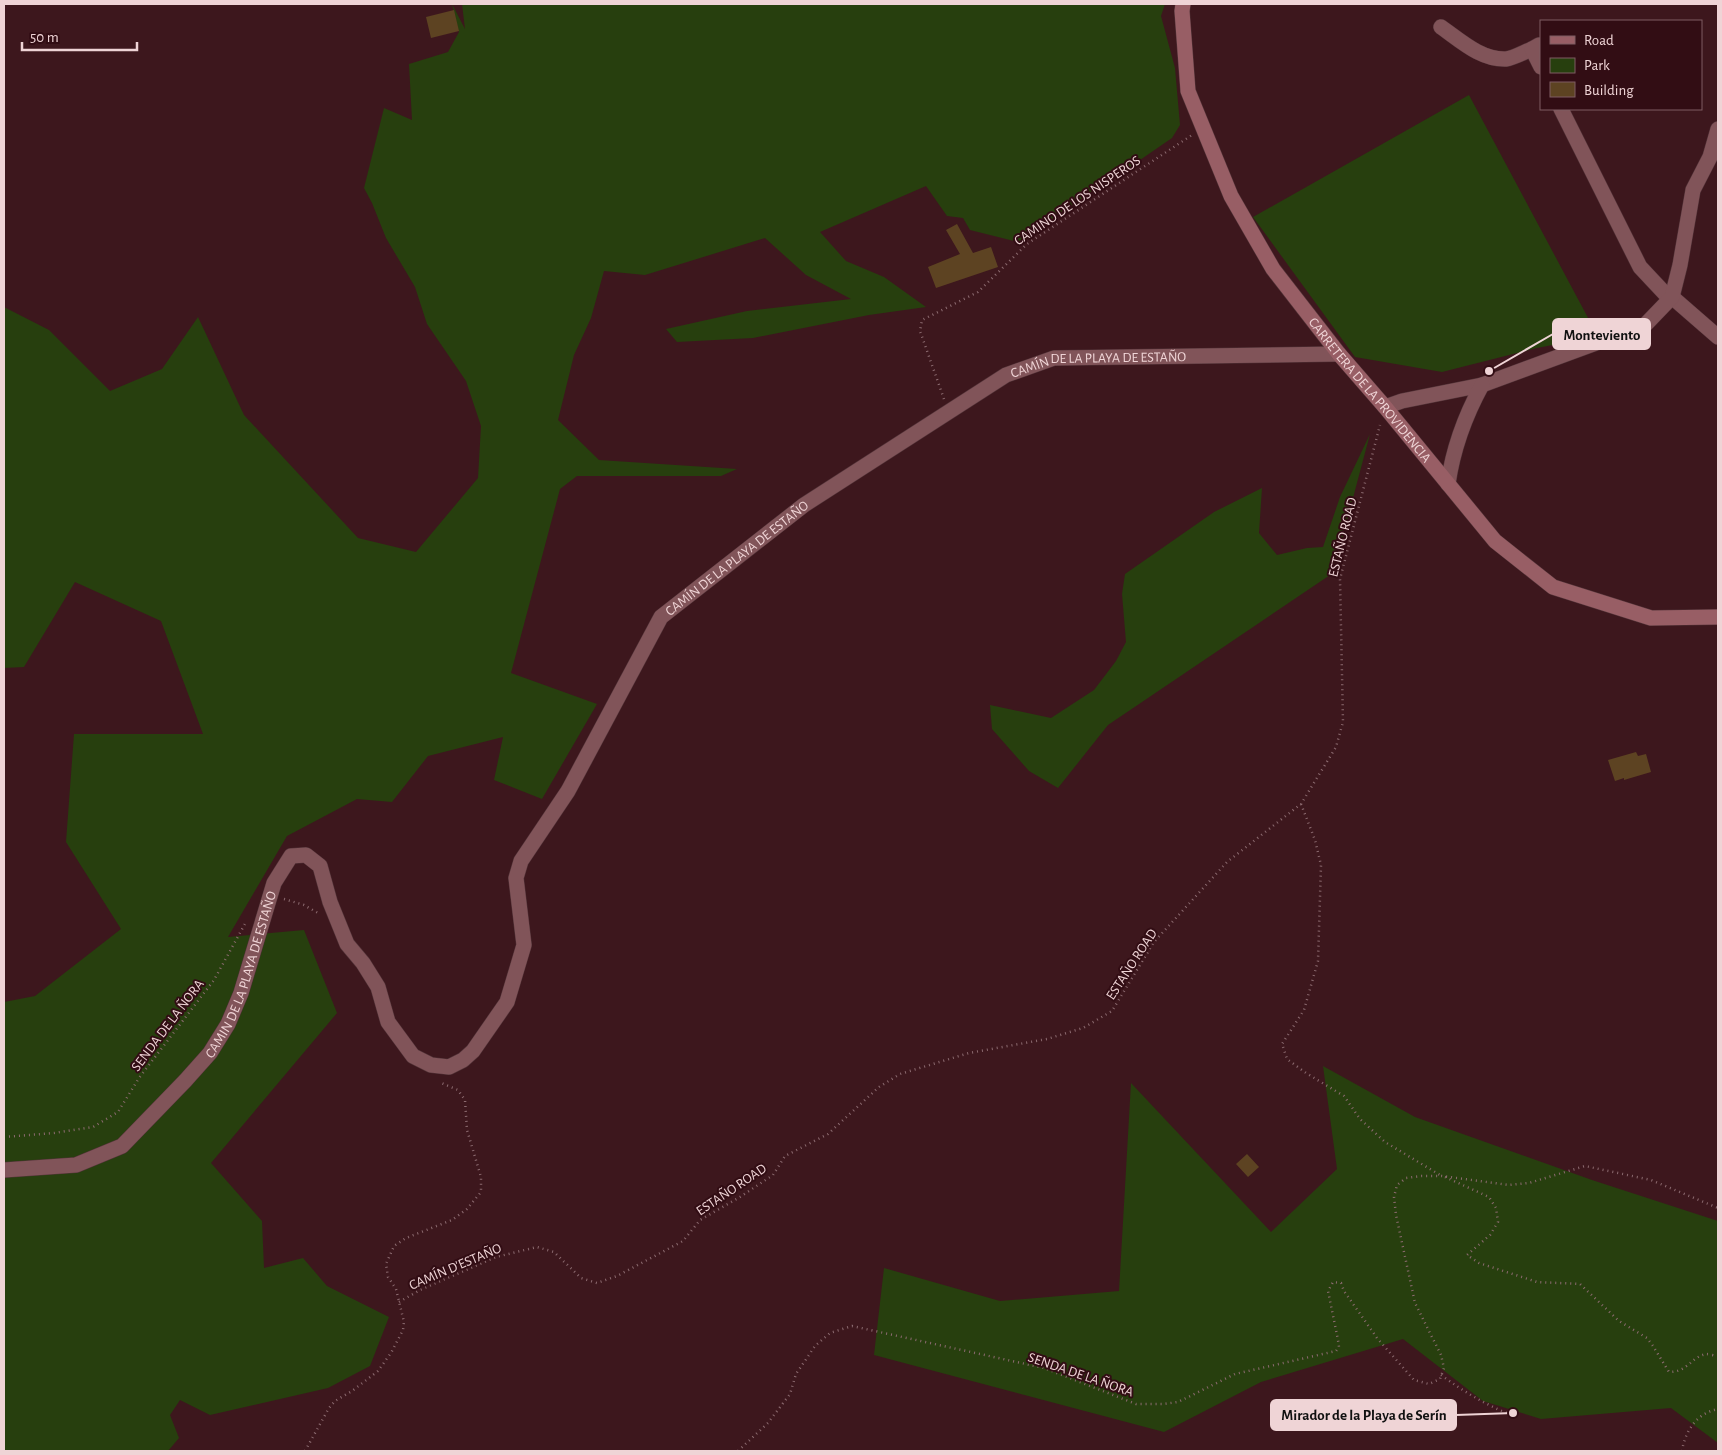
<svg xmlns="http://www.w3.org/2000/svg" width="1722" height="1455" font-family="'Alegreya Sans',sans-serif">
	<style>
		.green { fill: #273f0e }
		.building { fill: #5d4322 }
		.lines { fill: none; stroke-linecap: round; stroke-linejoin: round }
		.street-casing { stroke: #533439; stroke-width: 16 }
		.secondary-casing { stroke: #533439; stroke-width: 16 }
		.path { stroke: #8c6b70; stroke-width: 2.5; stroke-dasharray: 1 4; stroke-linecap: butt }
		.street { stroke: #815459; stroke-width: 15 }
		.secondary { stroke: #985e65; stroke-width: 15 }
		.labels { text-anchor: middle; stroke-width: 4; stroke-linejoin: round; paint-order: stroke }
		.street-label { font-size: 14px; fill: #efd4d6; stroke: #320d14 }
		.leader { fill: none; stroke: #efd4d6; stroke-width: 2 }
		.callout-dot { fill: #efd4d6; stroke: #320d14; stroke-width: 2 }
		.callout { fill: #efd4d6; stroke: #efd4d6; stroke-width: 2 }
		.callout-label { font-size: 15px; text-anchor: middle; font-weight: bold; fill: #111 }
	</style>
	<rect width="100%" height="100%" fill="#3d171d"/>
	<!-- green -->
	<path class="green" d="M452,4l13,25 -3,-25h703l-4,12 14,52 5,57 -8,13 -48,33h-6l-9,9 -91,62 -48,-12 -7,-12 -16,-2 -21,-30 -106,46 26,29 38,16 42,30 -57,8 -116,23 -76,4 -11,-13 81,-18 104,-12 -45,-24 -41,-37 -120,37 -41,-4 -13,47 -17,37 -16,65 41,40 138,9 -16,7h-144l-17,13 -49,184 86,31 -55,95 -48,-19 9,-43 -75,19 -36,46 -35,-3 -70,37 -59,101 76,-7 33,83 -126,150 51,58 2,47 39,-10 24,28 62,31 -19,49 -42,22 -118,27 -30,-15 -10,15 9,23 -11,13h-164v-449l31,-6 86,-67 -55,-87 8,-108h129l-42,-113 -86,-39 -51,85 -20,1v-361l45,23 61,61 52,-22 36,-52 46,98 114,123 58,14 62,-74 3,-52 -15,-45 -39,-57 -12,-37 -29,-49 -14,-35 -8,-15 20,-80 28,12 -3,-56 39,-12 11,-20z
		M1469,95l125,234 -31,14 -26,5 -95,24 -87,-15 -102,-140z
		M1370,434l-37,139 -225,152 -50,63 -29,-17 -37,-42 -2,-24 61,13 43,-28 22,-29 10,-19 -4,-48 3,-20 89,-62 48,-24 -3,45 18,22 30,-7 16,-1 17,-50z
		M1323,1066l92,51 177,63 126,41v222l-47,-35 -130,11 -58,-18 -80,-62 -142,43 -97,50 -290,-77 10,-87 116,33 119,-10 12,-208 140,149 66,-63z"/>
	<!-- building -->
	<path class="building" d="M454,10l5,21 -28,7 -5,-21z
		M957,224l16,29 18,-6 7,20 -62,21 -8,-21 32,-13 -14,-24z
		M1636,752l2,4 8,-2 5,18 -27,8v-2l-9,3 -7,-21z
		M1247,1154l12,13 -11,10 -12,-13z"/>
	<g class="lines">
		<defs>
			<g id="street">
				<path d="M1441,27c20,14 40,33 65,32 8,-1 18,-7 26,-10"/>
				<path d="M1539,45l-7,4 9,18"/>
				<path d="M1561,109l79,158 30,32"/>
				<path d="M1672,297l46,40"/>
				<path d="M1385,407l17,-6 80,-16 163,-60 27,-28 8,-32 13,-75 17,-33 8,-28"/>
				<path d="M1448,484c5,-35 17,-68 34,-99"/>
				<path id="s1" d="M4,1170l72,-5 46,-19 63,-65 25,-28 18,-29 13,-31 33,-110 17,-27 15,-1 14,11 10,36 17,42 16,19 15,24 10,35 25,34 18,9 18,2 14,-7 10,-9 34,-49 17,-57 -8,-67 5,-17 47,-70 93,-174 143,-112 202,-130 48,-17 285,-4"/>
			</g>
			<g id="secondary">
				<path id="s2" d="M1183,4l-1,7 6,80 43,105 42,73 66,85 46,53 110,134 58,46 98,31 67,-1"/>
			</g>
		</defs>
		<!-- street casing -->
		<use href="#street" class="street-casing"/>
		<!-- secondary casing -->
		<use href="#secondary" class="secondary-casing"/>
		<!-- path -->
		<path class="path" d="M944,399l-24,-68 2,-11 56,-28 49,-48 165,-109
			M1301,804l14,36 6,25 -3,96 -14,49 -22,34 5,15 19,14 38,23 16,23 25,23 55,33
			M284,899l20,6 14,8
			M4,1137l50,-4 39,-6 25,-15 21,-34 75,-98 32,-58
			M1445,1177l44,20 7,11 2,14 -8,13 -23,20 12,8 58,19 43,2 39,37 28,17 6,8 16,26c19,0 22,-15 37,-18 3,0 9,2 12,2
			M399,1302l21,-12 76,-33 41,-10 17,5 27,26 16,5 20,-7 66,-35 17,-21 40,-23 33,-22 12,-19 43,-22 51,-47 21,-13 69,-21 78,-14 36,-11 29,-17 42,-69 73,-80 74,-58 35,-57 7,-25 -3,-143 40,-154
			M1441,1375c22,16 43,29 68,39
			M305,1451l24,-43 6,-7 17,-10 26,-20 13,-18 12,-23 1,-8 -8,-33 -8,-12 -2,-13 8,-18 12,-8 46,-18 15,-11 14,-17v-15l-14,-47 -2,-30 -7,-10 -19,-8
			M738,1451l30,-28 22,-29 6,-20 19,-28 15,-13 22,-7 192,42 92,36h27l15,-2 57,-28 101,-23 3,-4 -1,-7 -10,-49 5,-9 8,1 3,8 33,47 37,42 15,4 11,-5 4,-11 -3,-13 -26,-52 -19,-88 -2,-18 3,-12 9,-7 16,-2h20l67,9 20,-2 56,-17 66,14 67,28
			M1682,1451c3,-20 15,-38 36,-42"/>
		<!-- street -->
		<use href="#street" class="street"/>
		<!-- secondary -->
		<use href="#secondary" class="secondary"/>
	</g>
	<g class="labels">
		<!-- street labels -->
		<g class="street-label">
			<text transform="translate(1077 200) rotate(-34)" y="5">CAMINO DE LOS NISPEROS</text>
			<text dy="5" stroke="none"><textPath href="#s1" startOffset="1781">CAMÍN DE LA PLAYA DE ESTAÑO</textPath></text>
			<text dy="5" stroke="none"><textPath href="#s2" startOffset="440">CARRETERA DE LA PROVIDENCIA</textPath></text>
			<text transform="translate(1342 537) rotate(-76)" y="5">ESTAÑO ROAD</text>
			<text dy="5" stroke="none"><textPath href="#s1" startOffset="1361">CAMÍN DE LA PLAYA DE ESTAÑO</textPath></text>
			<text transform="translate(1131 964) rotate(-57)" y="5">ESTAÑO ROAD</text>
			<text dy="5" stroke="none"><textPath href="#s1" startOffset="335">CAMIN DE LA PLAYA DE ESTAÑO</textPath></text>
			<text transform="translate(167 1025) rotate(-53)" y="5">SENDA DE LA ÑORA</text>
			<text transform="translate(731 1189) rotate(-34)" y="5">ESTAÑO ROAD</text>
			<text transform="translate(455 1266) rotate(-23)" y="5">CAMÍN D'ESTAÑO</text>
			<text transform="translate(1081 1374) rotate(19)" y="5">SENDA DE LA ÑORA</text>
		</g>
	</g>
	<!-- callouts -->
	<path class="leader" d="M1489 371L1553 334M1513 1413L1456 1415"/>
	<g class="callout-dot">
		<circle cx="1489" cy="371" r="5"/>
		<circle cx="1513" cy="1413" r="5"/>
	</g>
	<g class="callout">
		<rect x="1553" y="319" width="97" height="30" rx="5"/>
		<rect x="1271" y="1400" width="185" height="30" rx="5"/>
	</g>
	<g class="callout-label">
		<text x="1602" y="340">Monteviento</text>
		<text x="1364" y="1420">Mirador de la Playa de Serín</text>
	</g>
	<!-- border -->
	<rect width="1722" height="1455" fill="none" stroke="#efd4d6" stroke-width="10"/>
	<!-- legend -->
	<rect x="1540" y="20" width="162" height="90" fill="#320d14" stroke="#7e5d62"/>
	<rect x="1550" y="36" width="25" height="8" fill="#985e65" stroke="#7e5d62"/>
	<text x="1584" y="45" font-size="15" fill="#efd4d6">Road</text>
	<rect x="1550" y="58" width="25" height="15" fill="#273f0e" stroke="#7e5d62"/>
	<text x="1584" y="70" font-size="15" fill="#efd4d6">Park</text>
	<rect x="1550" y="82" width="25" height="15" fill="#5d4322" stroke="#7e5d62"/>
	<text x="1584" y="95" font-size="15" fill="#efd4d6">Building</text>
	<!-- scale -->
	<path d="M22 42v8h115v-8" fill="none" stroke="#efd4d6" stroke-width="2.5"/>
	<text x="30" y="42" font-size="15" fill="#efd4d6" stroke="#320d14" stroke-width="4" paint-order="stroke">50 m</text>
</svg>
